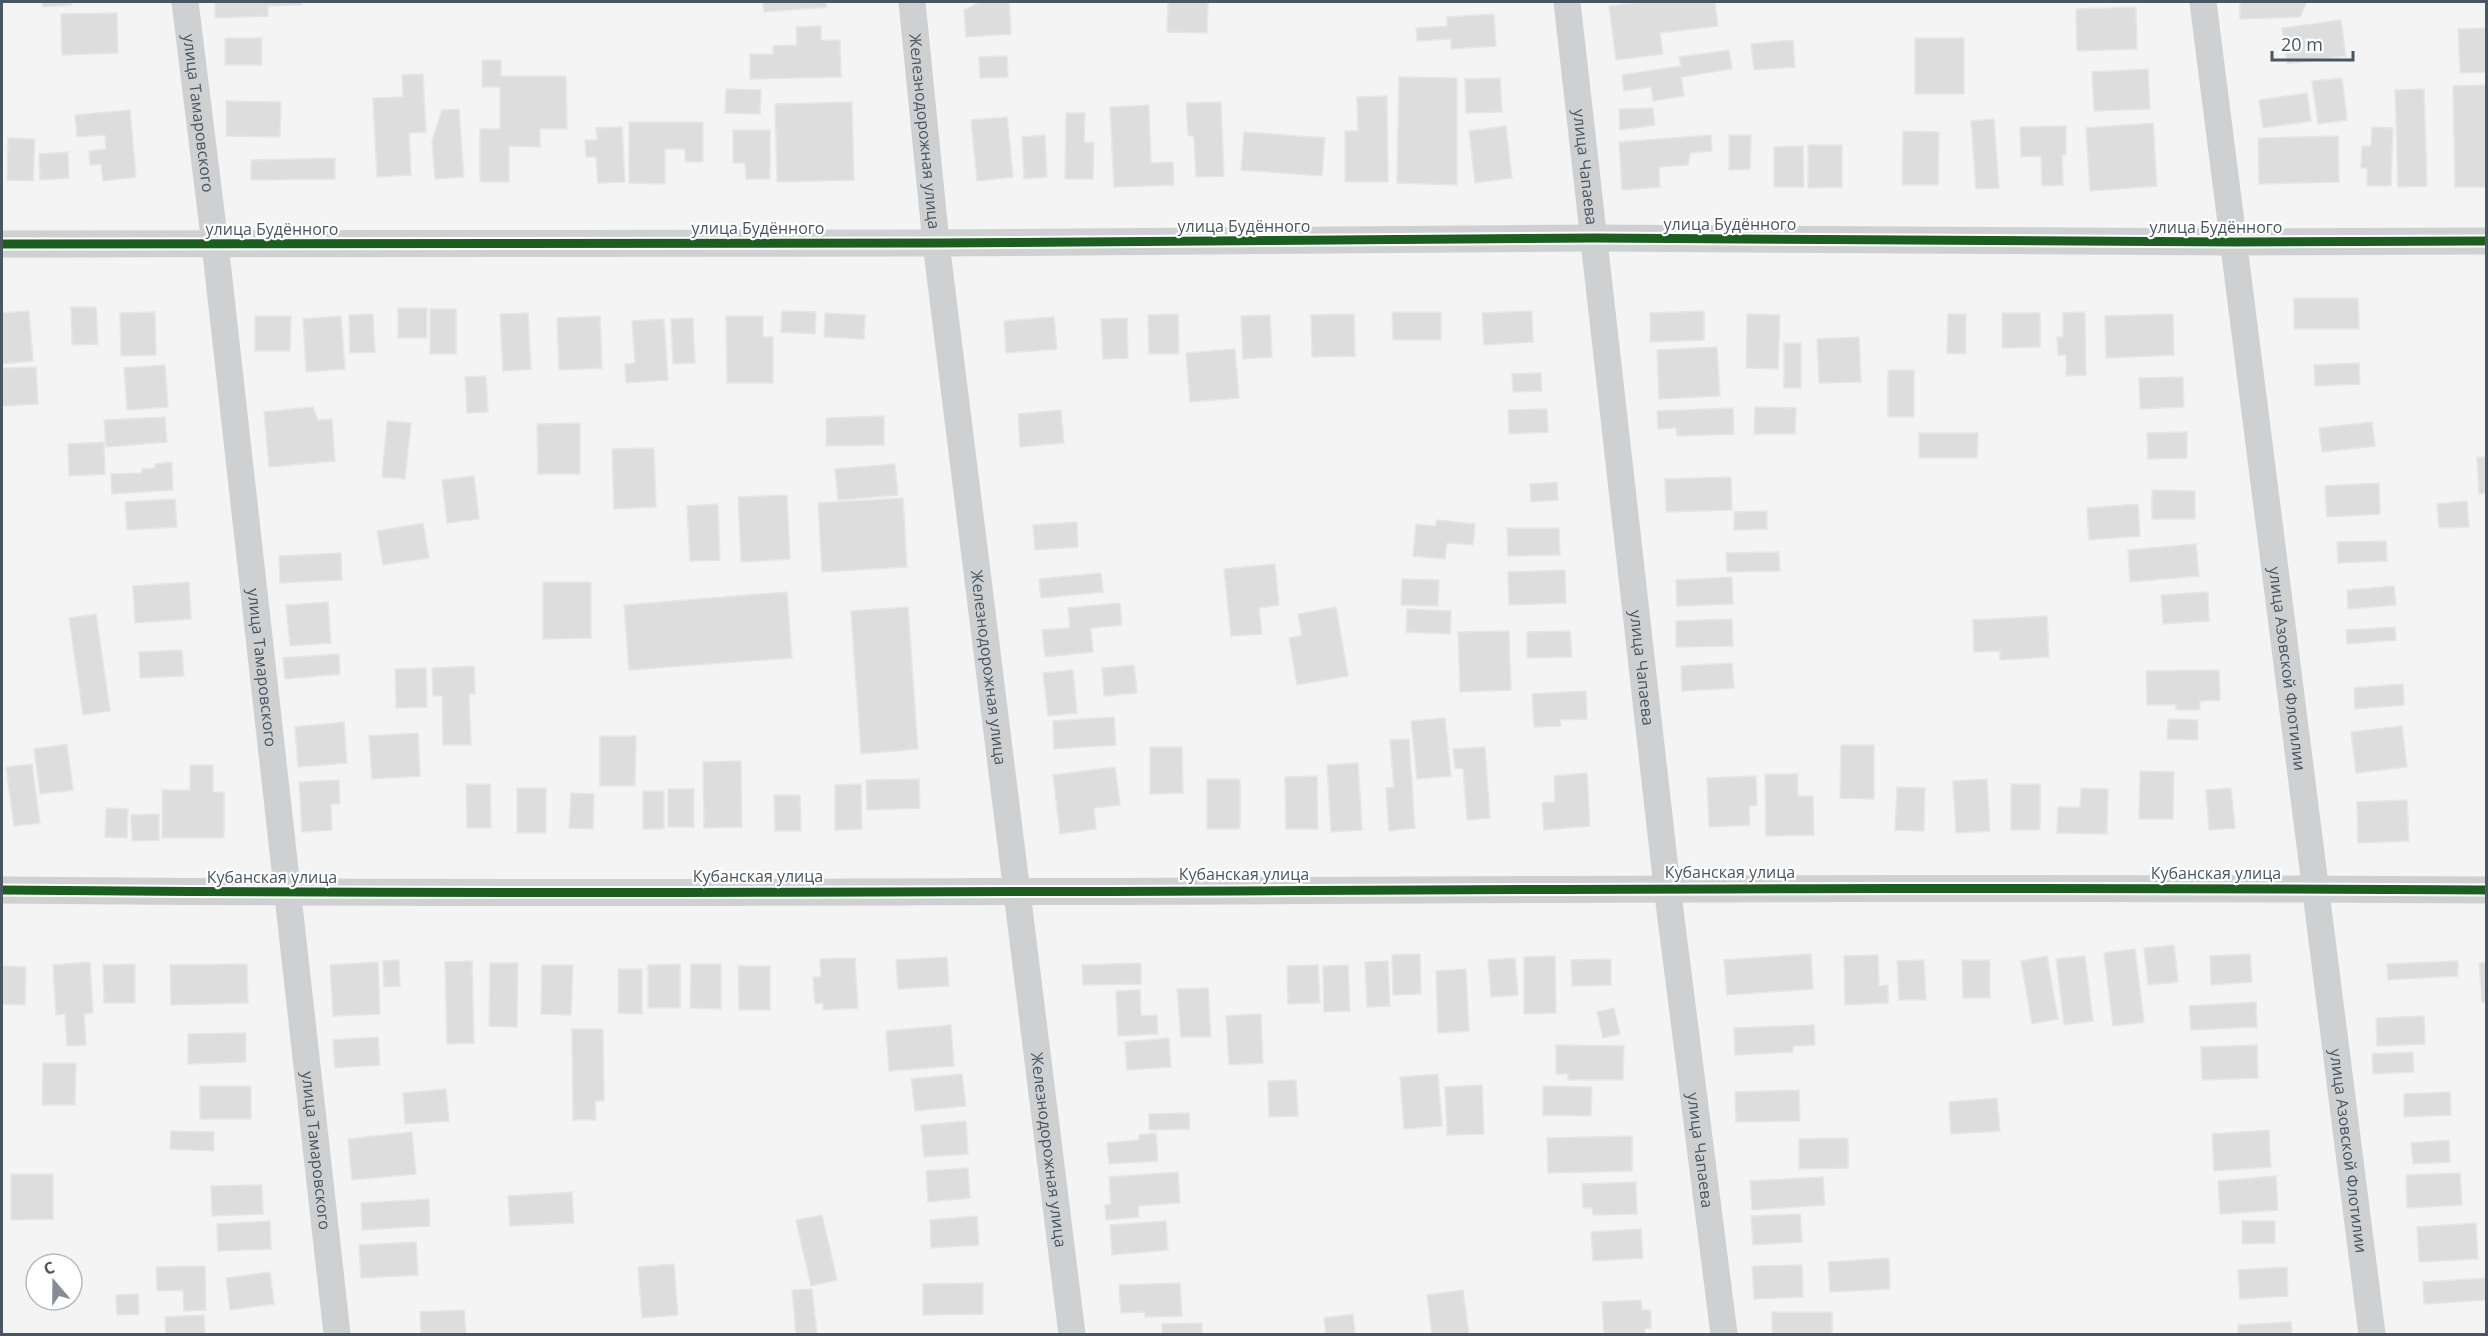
<svg xmlns="http://www.w3.org/2000/svg" width="2488" height="1336" font-family="'Open Sans',sans-serif">
	<style>
		.building { fill: #ddddde; stroke: #e5e6e7; stroke-width: 1.5 }
		.lines { fill: none; stroke-linecap: round; stroke-linejoin: round }
		.street { stroke: #ced0d2; stroke-width: 27 }
		.cycleway-casing { stroke: #fff; stroke-width: 13 }
		.cycleway { stroke: #1b5e20; stroke-width: 9 }
		.labels { text-anchor: middle; stroke-width: 4.5; stroke-linejoin: round; paint-order: stroke }
		.street-label { font-size: 16px; fill: #4a5661; stroke: #fff }
	</style>
	<rect width="100%" height="100%" fill="#f4f4f4"/>
	<!-- building -->
	<path class="building" d="M42,2h29l1,3 -29,2z
		M215,2h87v3l-34,1v10l-53,2z
		M763,2h63l1,5 -63,5z
		M980,2h29l2,32 -45,3 -2,-27z
		M1168,2h40l-1,31 -40,-1z
		M1643,2h72l3,24 -58,7 3,21 -47,6 -7,-54z
		M2240,2h67l-7,15 -60,2z
		M2136,7l1,42 -60,2 -1,-42z
		M117,13l1,40 -56,2 -1,-41z
		M1494,14l2,32 -45,3v-10l-34,2 -1,-13 31,-2v-9z
		M2341,20l5,36 -59,8 -5,-36z
		M821,26v14h19l1,37 -91,2v-25h23v-8l24,-1 -1,-18z
		M2486,28v44l-26,1 -2,-44z
		M225,38h37v27h-37z
		M1915,38h49v56h-49z
		M1793,40l2,27 -41,3 -3,-26z
		M1729,50l3,19 -51,8 3,19 -31,5 -2,-14 -27,4 -2,-16 59,-9 -2,-9z
		M1007,56l1,21 -28,1 -1,-21z
		M482,60h19v16h65l1,53h-27v18l-31,-1v36h-29v-53h20v-42h-18z
		M2148,69l2,40 -56,2 -2,-39z
		M423,74l3,58 -17,1 2,42 -34,2 -4,-79 30,-1 -1,-22z
		M1399,77l58,1v107l-60,-2z
		M1500,78l2,34 -36,1 -1,-34z
		M2342,78l5,42 -29,4 -6,-43z
		M2486,85v102h-31l-2,-101z
		M726,89l35,1 -1,24 -35,-1z
		M2424,89l3,97 -29,1 -3,-97z
		M2307,93l4,28 -48,7 -4,-28z
		M1387,96l1,86h-43v-51h13l-1,-34z
		M226,101l55,1 -1,35 -54,-1z
		M852,102l2,78 -77,2 -2,-78z
		M1221,102l3,74 -28,1 -2,-40 -6,-2 -2,-32z
		M1149,105l2,58 22,-1 1,23 -60,2 -4,-80z
		M1653,108l2,17 -35,5 -1,-21z
		M459,109l5,68 -29,2 -3,-38 10,-31z
		M130,110l6,67 -33,4 -2,-17 -11,1 -1,-14 17,-2 -1,-14 -28,2 -2,-22z
		M1066,113h19l-1,29 10,1 -1,36h-28z
		M1007,117l6,60 -36,4 -6,-61z
		M1994,119l5,69 -23,1 -5,-68z
		M629,122h74v40h-18v-13h-20v35l-36,-1z
		M2153,123l4,63 -67,5 -4,-63z
		M1506,126l6,52 -37,5 -6,-52z
		M2066,126v29h-4l1,30 -21,1 -1,-30 -20,1 -1,-30z
		M622,127l3,55 -27,1 -2,-26h-10l-1,-17h12l-1,-12z
		M2372,127l21,1 -2,58h-24v-18h-6l1,-22h9z
		M733,130h37v49h-24l-1,-16h-12z
		M1903,131l36,1 -1,53h-36z
		M1244,132l81,6 -3,38 -81,-6z
		M1045,135l2,42 -23,2 -2,-42z
		M1711,135l1,16 -22,2 -2,12 -29,2 1,20 -38,3 -3,-48z
		M1729,135h22l-1,34 -21,1z
		M2338,136l1,46 -80,2 -1,-46z
		M8,138l27,1 -2,42 -26,-1z
		M1808,145h34v42l-34,1z
		M1803,146l1,41h-30v-40z
		M68,152l1,26 -29,2 -1,-26z
		M335,158v21l-84,1v-20z
		M2294,298h64l1,31h-65z
		M71,307h25l2,37 -26,1z
		M398,308h29v30h-29z
		M430,309h26v45h-26z
		M29,311l4,50 -31,3v-51z
		M782,311l34,1 -1,22 -34,-2z
		M1532,311l1,31 -49,3 -2,-32z
		M1704,311v29l-54,2v-29z
		M155,312l1,43 -35,1 -1,-43z
		M1392,312h49v28h-48z
		M2085,312l1,63 -20,1v-21h-8l-1,-18h6v-24z
		M528,313l3,56 -28,2 -3,-57z
		M825,313l40,2 -1,24 -40,-2z
		M2002,313h38v34l-38,1z
		M373,314l2,38 -25,1 -1,-38z
		M1178,314l1,40h-30l-1,-39z
		M1354,314l1,42 -43,1 -1,-42z
		M1747,314l33,1 -2,54 -32,-1z
		M1948,314h18v40l-19,-1z
		M2173,314l1,41 -68,3 -1,-42z
		M1270,315l2,42 -29,2 -2,-43z
		M255,316h36l-1,35h-35z
		M341,316l4,53 -39,3 -3,-53z
		M600,316l2,52 -43,2 -2,-52z
		M726,316h37v21h10v46h-46z
		M1054,317l3,32 -51,4 -2,-32z
		M693,318l2,45 -22,1 -2,-45z
		M1127,318l1,40 -25,1 -2,-40z
		M664,319l4,61 -42,3 -1,-19 10,-1 -3,-42z
		M1859,337l2,45 -42,1 -2,-44z
		M1784,343h17v45h-17z
		M1717,347l3,49 -61,3 -2,-49z
		M1235,349l4,49 -49,4 -4,-49z
		M2359,363l1,21 -45,2 -1,-21z
		M165,365l3,42 -41,3 -3,-42z
		M36,367l2,37 -36,2v-38z
		M1888,370h26v47h-26z
		M1541,373l1,18 -29,1 -1,-18z
		M486,376l2,36 -21,1 -2,-36z
		M2183,377l1,30 -44,2 -1,-31z
		M313,407l5,13 14,-1 3,42 -66,6 -5,-55z
		M1755,407l41,1 -1,26h-41z
		M1733,408l1,26 -57,2 -1,-8 -18,1 -1,-18z
		M1547,409l1,23 -39,2 -1,-24z
		M1061,410l3,33 -44,4 -2,-33z
		M884,416v29l-58,1v-28z
		M165,417l2,25 -61,5 -2,-27z
		M387,421l24,2 -6,56 -23,-2z
		M2372,422l3,24 -53,6 -3,-24z
		M580,423v51h-42l-1,-50z
		M2187,432v26l-39,1 -1,-26z
		M1919,433h59l-1,25h-58z
		M104,442l1,32 -36,2 -1,-32z
		M654,448l2,59 -42,2 -2,-60z
		M2477,457h9v36l-7,1z
		M172,462l1,28 -61,4 -1,-20 31,-1v-4l13,-1v-4z
		M895,464l3,31 -60,5 -3,-31z
		M474,476l5,43 -32,4 -5,-43z
		M1731,477l1,33 -66,2 -1,-33z
		M1557,482l1,18 -27,2 -1,-18z
		M2379,483l1,31 -53,3 -2,-31z
		M2152,490l43,1v28h-43z
		M787,495l3,64 -49,3 -3,-65z
		M903,498l4,69 -85,5 -4,-69z
		M175,499l2,28 -50,3 -2,-28z
		M2467,501l2,26 -30,1 -2,-24z
		M718,504l2,56 -30,1 -3,-55z
		M2138,504l2,32 -51,4 -2,-32z
		M1767,511v18l-33,1v-18z
		M1437,520l38,4 -2,21 -26,-2 -2,16 -32,-3 3,-32 19,2z
		M1077,522l1,25 -43,3 -2,-25z
		M423,523l6,35 -46,7 -6,-34z
		M1507,528h52l1,27 -52,1z
		M2386,541l1,20 -49,2 -1,-21z
		M2196,544l3,32 -69,6 -2,-32z
		M1779,552l1,19 -53,1 -1,-19z
		M341,553l1,27 -62,3 -1,-27z
		M1275,564l4,41 -20,3 3,26 -31,2 -7,-67z
		M1565,570l1,33 -57,2 -1,-33z
		M1101,573l2,19 -62,6 -2,-19z
		M1732,577l1,27 -56,2 -1,-26z
		M1402,579l37,1 -1,26 -37,-1z
		M189,582l2,37 -56,4 -2,-37z
		M543,582h48v56l-48,1z
		M2394,586l2,19 -48,4 -1,-19z
		M787,592l5,66 -163,12 -5,-65z
		M2208,592l1,29 -46,3 -2,-29z
		M328,602l3,41 -41,3 -4,-41z
		M1120,603l2,22 -31,3 2,24 -48,5 -3,-27 28,-2 -2,-20z
		M908,607l10,142 -57,5 -10,-143z
		M1336,607l12,69 -51,9 -8,-47 13,-3 -4,-21z
		M1407,609l44,2 -1,23 -44,-2z
		M96,614l14,97 -27,4 -14,-97z
		M2047,616l2,41 -49,3v-9l-26,1 -1,-32z
		M1732,619l1,27 -57,1v-26z
		M2395,627l1,13 -49,4 -1,-14z
		M1509,631l2,59 -51,2 -2,-60z
		M1570,631l2,26 -45,1v-26z
		M182,650l2,26 -44,2 -1,-26z
		M339,654l1,20 -55,5 -2,-21z
		M1732,663l2,25 -52,3 -1,-25z
		M1134,665l3,28 -33,3 -2,-28z
		M474,666l1,28h-6l2,51h-28l-1,-49h-9l-1,-28z
		M426,668l1,39 -31,1 -1,-39z
		M1073,670l4,43 -29,3 -5,-43z
		M2219,670l1,30 -20,1v9h-24v-5h-29l-1,-34z
		M2403,684l1,21 -49,4 -1,-21z
		M1586,691l1,28 -27,1 1,6 -27,1 -2,-33z
		M1114,717l2,28 -62,4 -1,-28z
		M1445,718l6,58 -34,3 -6,-58z
		M2168,719l30,1v20l-31,-1z
		M344,722l3,41 -49,4 -3,-40z
		M2402,726l5,41 -51,6 -5,-41z
		M418,733l2,43 -48,3 -3,-43z
		M600,736h36l-1,50h-35z
		M1409,739l6,89 -26,3 -3,-43 8,-1 -4,-47z
		M67,744l6,46 -33,4 -6,-45z
		M1841,745h33v54l-34,-1z
		M1150,747h32l1,46 -33,1z
		M1485,747l5,71 -23,2 -4,-51 -8,-1 -2,-19z
		M741,761l1,66 -38,1 -1,-66z
		M1358,763l4,67 -31,2 -4,-67z
		M32,764l8,59 -26,3 -8,-59z
		M190,765h23v27h11v46h-62v-48h28z
		M1115,767l5,38 -26,3 2,21 -36,5 -7,-59z
		M2140,771l34,1 -1,47h-34z
		M1587,773l3,53 -46,4 -2,-27 13,-1 -1,-26z
		M1765,774h33v22h15l1,39 -48,1z
		M1317,776l1,53h-32l-1,-52z
		M1756,776l1,29 -8,1 1,19 -41,2 -2,-49z
		M919,779l1,29 -53,2 -1,-30z
		M1207,779h33v50h-33z
		M1987,779l3,52 -34,2 -3,-52z
		M339,780l1,24h-9l1,26 -30,2 -3,-50z
		M466,784h24l1,44h-24z
		M861,784l1,45 -27,1v-45z
		M2011,784h29v46h-29z
		M1897,787l28,1 -1,43 -29,-1z
		M517,788h29v45h-29z
		M2081,788l27,1 -1,45 -50,-1 1,-26h22z
		M2231,788l4,40 -26,2 -3,-40z
		M668,789h26v38h-26z
		M643,791h21v38h-21z
		M571,793l23,1 -1,35 -24,-1z
		M774,795h26l1,36h-26z
		M2407,800l2,41 -51,2 -1,-41z
		M106,808l22,1 -1,29 -22,-1z
		M159,814v26l-27,1 -1,-26z
		M2174,945l4,37 -30,3 -4,-37z
		M2135,949l9,73 -31,4 -9,-73z
		M1420,954l1,40 -28,1 -1,-40z
		M1811,954l2,35 -86,6 -3,-35z
		M2250,954l2,28 -41,3 -1,-29z
		M1878,955l1,31 9,-1v18l-43,2 -1,-49z
		M1555,956l1,57 -32,1v-57z
		M2047,956l11,63 -26,5 -11,-63z
		M2085,956l8,65 -29,4 -8,-66z
		M947,957l2,29 -51,3 -2,-29z
		M855,958l3,50 -35,2v-7l-8,1 -2,-27h8l-1,-18z
		M1515,958l3,37 -27,2 -3,-37z
		M1611,959v26l-39,1 -1,-26z
		M399,960l1,26 -16,1 -1,-26z
		M1924,960l2,40h-27l-2,-39z
		M1962,960h28v38h-27z
		M472,961l2,82 -27,1 -2,-82z
		M1388,961l2,45 -23,1 -2,-45z
		M2458,961v15l-70,4 -1,-16z
		M90,962l3,51 -9,1 2,31 -19,1 -2,-32 -9,1 -3,-50z
		M378,962l2,52 -47,2 -3,-51z
		M2486,962v40h-4l-3,-39z
		M490,963h28l-1,64 -28,-1z
		M1141,963v21l-58,1 -1,-20z
		M135,964v39h-31l-1,-38z
		M247,964l1,39 -77,2 -1,-40z
		M680,964v44h-32v-43z
		M691,964h30v45l-31,-1z
		M542,965h31l-2,50 -30,-1z
		M1318,965l2,38 -32,1 -1,-38z
		M1348,965l2,46 -26,1 -1,-46z
		M2,966l24,1 -1,38 -23,-1z
		M738,966h32v44h-31z
		M618,969h24v45l-24,-1z
		M1466,969l3,62 -31,2 -2,-62z
		M1208,988l3,49h-30l-4,-48z
		M1140,990l1,26 16,-1 1,19 -40,2 -2,-45z
		M2256,1002l1,25 -66,3 -2,-24z
		M1614,1008l6,26 -17,4 -6,-26z
		M1261,1014l2,49 -34,2 -3,-49z
		M2424,1016l1,28 -48,2 -1,-28z
		M951,1025l3,41 -65,5 -3,-40z
		M1814,1025l1,20 -22,1v6l-58,3 -1,-27z
		M572,1029h31l1,72h-9l1,19h-23z
		M246,1033v29l-58,2v-30z
		M378,1037l2,28 -45,3 -2,-28z
		M1169,1038l2,29 -44,3 -2,-28z
		M1556,1045l68,1 -1,34h-55v-6h-12z
		M2257,1045l1,33 -56,2 -1,-33z
		M2413,1052l1,20 -41,2 -1,-20z
		M43,1063h33l-1,42h-33z
		M962,1074l4,32 -51,5 -4,-32z
		M1438,1074l4,52 -38,3 -4,-52z
		M1296,1080l2,36 -29,1 -1,-36z
		M1482,1085l2,49 -37,1 -2,-48z
		M200,1086h51v33h-51z
		M1543,1086l49,1 -1,29 -48,-1z
		M446,1089l3,32 -44,3 -2,-31z
		M1799,1090l1,31 -64,1 -1,-30z
		M2450,1092l1,23 -47,2v-23z
		M1997,1098l3,33 -49,3 -2,-32z
		M1189,1113l1,16 -41,1v-16z
		M966,1121l2,33 -44,3 -3,-32z
		M2269,1130l2,37 -57,4 -2,-37z
		M171,1131l43,1v19l-44,-2z
		M412,1132l4,42 -64,6 -4,-41z
		M1156,1133l2,28 -49,3 -2,-21 32,-3v-5z
		M1632,1136v35l-84,2 -1,-35z
		M1848,1138v30l-49,1v-30z
		M2449,1140l1,22 -37,2 -2,-21z
		M968,1168l2,30 -42,4 -2,-31z
		M1178,1172l2,31 -42,3 1,11 -33,3 -1,-15 6,-1 -2,-27z
		M2460,1173l2,32 -55,3 -1,-33z
		M11,1174h42v45l-42,1z
		M2276,1176l2,34 -58,4 -2,-33z
		M1823,1177l2,28 -73,5 -2,-29z
		M1636,1182l1,32 -44,1 -1,-7h-9l-1,-24z
		M262,1185l1,29 -51,2 -1,-30z
		M572,1192l2,31 -64,3 -2,-30z
		M429,1199l1,27 -68,4 -1,-27z
		M1800,1214l2,28 -49,3 -2,-29z
		M822,1215l15,65 -26,6 -15,-66z
		M977,1216l2,29 -48,3 -1,-28z
		M270,1221l1,28 -53,2 -1,-27z
		M1166,1221l2,29 -56,5 -2,-30z
		M2242,1221h33v22l-33,1z
		M2476,1223l2,36 -59,3 -2,-35z
		M1641,1229l2,29 -50,3 -2,-29z
		M416,1242l2,33 -57,3 -2,-33z
		M1889,1258l1,31 -60,3 -2,-30z
		M674,1264l4,51 -36,3 -4,-51z
		M1802,1265l1,32 -49,2 -2,-33z
		M205,1266l1,44 -22,1 -1,-21 -26,1 -1,-24z
		M2287,1267l1,29 -48,3 -2,-29z
		M270,1272l4,32 -44,6 -4,-32z
		M2486,1278v22l-62,4 -1,-22z
		M983,1283v31l-60,1v-31z
		M1180,1283l2,33 -37,1v-5l-24,1 -2,-28z
		M812,1289l5,45h-21l-4,-44z
		M1463,1290l6,44h-37l-5,-39z
		M138,1294l1,20 -22,1 -1,-20z
		M1641,1300l1,10h9v18h-6v6h-41l-2,-32z
		M464,1310l2,24h-45l-1,-22z
		M1772,1312h60v22h-60z
		M1353,1314l2,20h-29l-2,-16z
		M204,1315l1,19h-39l-1,-17z
		M2291,1322l1,12h-54v-9z
		M1202,1323v11h-40v-10z"/>
	<g class="lines">
		<!-- street -->
		<g class="street">
			<path id="s1" d="M185,2l30,242 122,1090"/>
			<path id="s2" d="M912,2l24,241 136,1091"/>
			<path id="s3" d="M1567,2l100,885 57,447"/>
			<path id="s4" d="M2203,2l169,1332"/>
			<path d="M2,244l934,-1 659,-5 640,4 251,-1"/>
			<path d="M2,890c828,8 1656,-6 2484,0"/>
		</g>
		<defs>
			<path id="cycleway" d="M2,244l934,-1 659,-5 640,4 251,-1
				M2,890c828,8 1656,-6 2484,0"/>
		</defs>
		<!-- cycleway casing -->
		<use href="#cycleway" class="cycleway-casing"/>
		<!-- cycleway -->
		<use href="#cycleway" class="cycleway"/>
	</g>
	<g class="labels">
		<!-- street labels -->
		<g class="street-label">
			<text dy="6" stroke="none"><textPath href="#s1" startOffset="112">улица Тамаровского</textPath></text>
			<text dy="6" stroke="none"><textPath href="#s2" startOffset="130">Железнодорожная улица</textPath></text>
			<text dy="6" stroke="none"><textPath href="#s3" startOffset="166">улица Чапаева</textPath></text>
			<text x="1730" y="230">улица Будённого</text>
			<text x="1244" y="232">улица Будённого</text>
			<text x="2216" y="233">улица Будённого</text>
			<text x="758" y="234">улица Будённого</text>
			<text x="272" y="235">улица Будённого</text>
			<text dy="6" stroke="none"><textPath href="#s1" startOffset="670">улица Тамаровского</textPath></text>
			<text dy="6" stroke="none"><textPath href="#s2" startOffset="670">Железнодорожная улица</textPath></text>
			<text dy="6" stroke="none"><textPath href="#s3" startOffset="670">улица Чапаева</textPath></text>
			<text dy="6" stroke="none"><textPath href="#s4" startOffset="672">улица Азовской Флотилии</textPath></text>
			<text x="1730" y="878">Кубанская улица</text>
			<text x="2216" y="879">Кубанская улица</text>
			<text x="1244" y="880">Кубанская улица</text>
			<text x="758" y="882">Кубанская улица</text>
			<text x="272" y="883">Кубанская улица</text>
			<text dy="6" stroke="none"><textPath href="#s4" startOffset="1158">улица Азовской Флотилии</textPath></text>
			<text dy="6" stroke="none"><textPath href="#s1" startOffset="1156">улица Тамаровского</textPath></text>
			<text dy="6" stroke="none"><textPath href="#s2" startOffset="1156">Железнодорожная улица</textPath></text>
			<text dy="6" stroke="none"><textPath href="#s3" startOffset="1156">улица Чапаева</textPath></text>
		</g>
	</g>
	<!-- border -->
	<rect width="2488" height="1336" fill="none" stroke="#4a5661" stroke-width="6"/>
	<!-- north arrow -->
	<g transform="translate(54 1282) rotate(340)"><circle r="28" fill="#ffffff" stroke="#b7bbc0" stroke-width="1.5"/>
	<path d="M0-4.5L10 22L0 15L-10 22Z" fill="#868d94"/>
	<text y="-9" font-size="16" font-weight="bold" text-anchor="middle" fill="#4a5661">С</text>
	</g>
	<!-- scale -->
	<path d="M2272 51v9h81v-9" fill="none" stroke="#4a5661" stroke-width="3"/>
	<text x="2281" y="51" font-size="18" fill="#4a5661" stroke="#ffffff" stroke-width="4.5" paint-order="stroke">20 m</text>
</svg>
